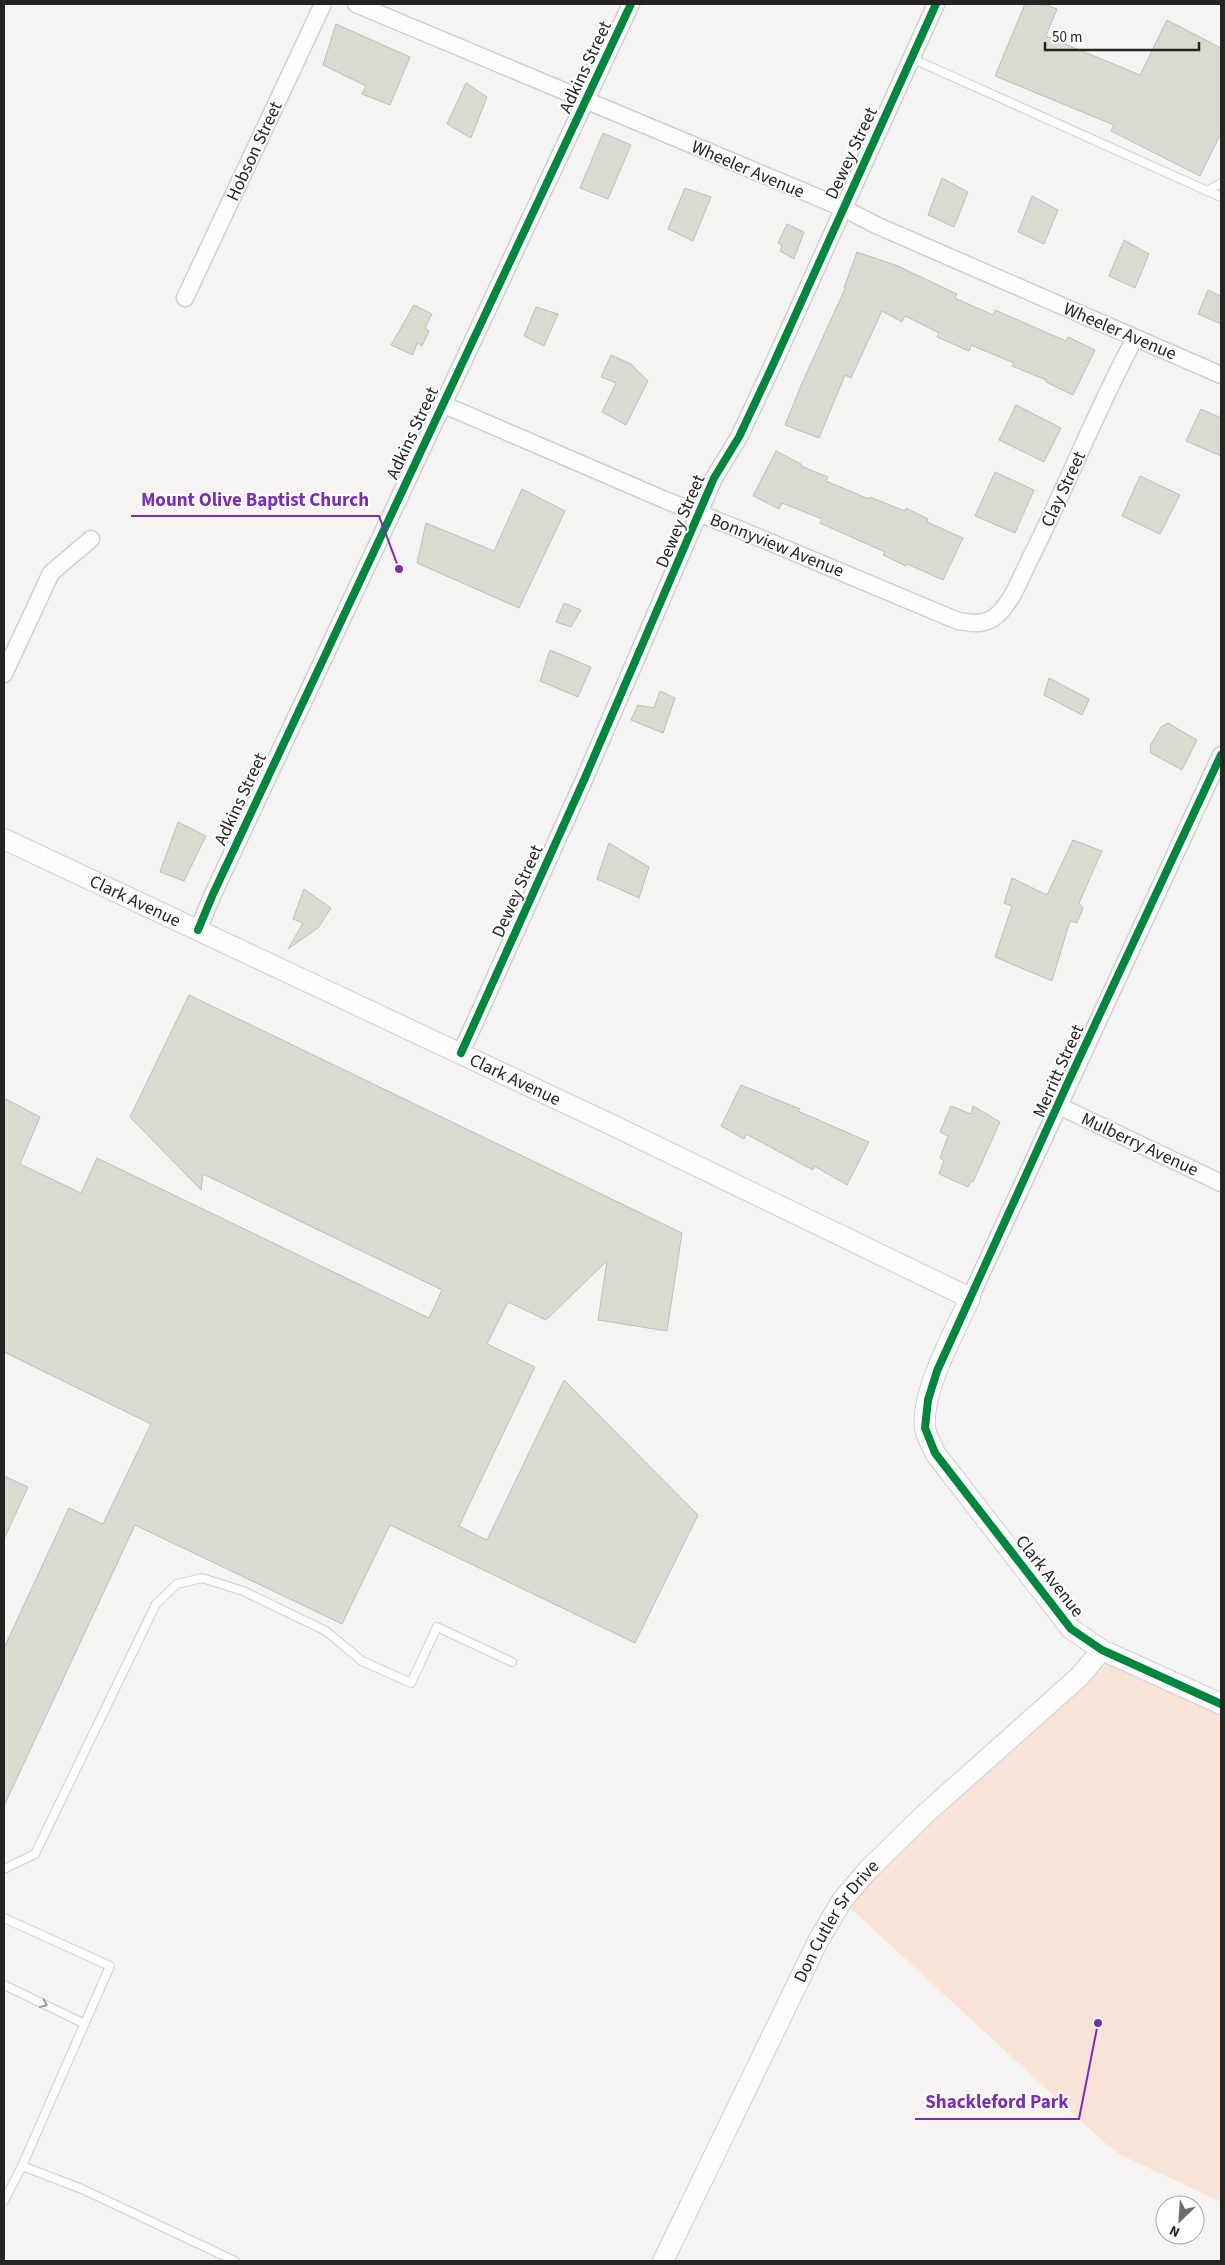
<svg xmlns="http://www.w3.org/2000/svg" width="1225" height="2265" font-family="'Source Sans 3',sans-serif">
	<style>
		.green { fill: #f8e3d6 }
		.building { fill: #dadbd0; stroke: #bebebc }
		.lines { fill: none; stroke-linecap: round; stroke-linejoin: round }
		.service-casing { stroke: #d0d0ce; stroke-width: 10 }
		.minor-casing { stroke: #d0d0ce; stroke-width: 19 }
		.tertiary-casing { stroke: #d0d0ce; stroke-width: 22 }
		.service { stroke: #fefdfd; stroke-width: 8 }
		.minor { stroke: #fefdfd; stroke-width: 16 }
		.tertiary { stroke: #fefdfd; stroke-width: 20 }
		.cycleway-casing { stroke: #fff; stroke-width: 11 }
		.cycleway { stroke: #00873e; stroke-width: 8 }
		.oneway { stroke: #9c9b9b }
		.labels { text-anchor: middle; stroke-width: 4; stroke-linejoin: round; paint-order: stroke }
		.street-label { font-size: 18px; fill: #252423; stroke: #fff }
		.leader { fill: none; stroke: #7b2cbf; stroke-width: 2 }
		.callout-dot { fill: #7b2cbf; stroke: #fff; stroke-width: 2 }
		.callout-label { font-size: 19px; text-anchor: middle; font-weight: bold; fill: #7b2cbf; stroke: #fff; stroke-width: 4; stroke-linejoin: round; paint-order: stroke }
	</style>
	<rect width="100%" height="100%" fill="#f5f4f2"/>
	<!-- green -->
	<path class="green" d="M1102,1655l119,54v493l-102,-48 -15,-12 -259,-239z"/>
	<!-- building -->
	<path class="building" d="M1025,4h19l13,5 -11,27 94,39 27,-55 54,28v85l-21,43 -89,-45 3,-6 -119,-49z
		M336,24l74,33 -20,48 -28,-11 4,-8 -43,-21z
		M466,83l21,14 -16,41 -24,-14z
		M603,133l28,12 -23,54 -28,-11z
		M942,178l26,14 -14,35 -26,-12z
		M685,188l26,9 -18,44 -25,-12z
		M1032,196l26,14 -14,34 -26,-12z
		M787,224l17,8 -10,27 -14,-8 2,-6 -4,-2z
		M1124,240l25,14 -14,34 -26,-12z
		M857,252l41,14 59,28 -2,4 38,17 2,-5 71,31 2,-4 27,13 -22,45 -27,-13v-2l-34,-14 2,-3 -43,-18 -2,6 -32,-14 2,-4 -34,-17 -3,6 -20,-11 -31,67 -6,-3 -26,63 -34,-13 17,-42 43,-94 -1,-1z
		M1208,290l13,6v28l-23,-10z
		M414,305l18,9 -7,14 4,3 -7,15 -5,-3 -4,12 -22,-10z
		M536,307l22,7 -14,32 -20,-10z
		M611,355l20,9 17,17 -22,44 -24,-13 14,-29 -15,-6z
		M1016,405l45,23 -17,34 -45,-22z
		M1201,409l20,9v38l-35,-15z
		M776,451l25,13v2l27,11 -2,4 43,18 1,-2 35,14 1,-3 22,11 -1,3 36,16 -20,42 -36,-16 -1,2 -23,-11 2,-3 -65,-29 2,-4 -40,-16 -3,6 -26,-13z
		M995,472l39,18 -19,43 -40,-17z
		M1140,476l40,19 -20,39 -38,-18z
		M522,489l43,22 -46,97 -102,-45 9,-40 68,28z
		M564,603l17,7 -10,17 -15,-5z
		M550,650l41,17 -13,30 -38,-16z
		M1049,678l40,21 -7,16 -38,-20z
		M660,691l15,7 -12,35 -32,-13 7,-15 16,3z
		M1168,723l29,17 -15,30 -31,-17 -1,-7 11,-19z
		M178,822l28,14 -22,45 -24,-9z
		M1073,840l29,11 -23,52 4,5 -6,15 -7,-2 -18,60 -57,-24 17,-51 -8,-3 8,-25 35,17z
		M609,843l40,24 -10,31 -42,-19z
		M304,889l27,19 -13,20 -30,21 15,-26 -10,-4z
		M189,995l493,238 -15,98 -69,-11 9,-59 -61,59 -38,-18 -21,42 48,23 -76,159 28,14 77,-160 134,135 -63,128 -245,-118 -48,99 -207,-99 -131,281v-158l65,-140 34,16 48,-100 -147,-72v-254l36,19 -20,47 61,29 16,-35 332,160 13,-28 -239,-116 -2,16 -71,-73z
		M741,1085l59,24 -2,2 71,31 -22,43 -33,-19 -1,4 -67,-36 -2,5 -23,-13z
		M951,1106l20,8 2,-8 27,16 -27,60 -2,-1 -3,6 -29,-13 5,-13 -4,-3 8,-22 -8,-4z
		M4,1476l24,11 -24,52z"/>
	<g class="lines">
		<defs>
			<path id="service" d="M911,58l310,139
				M1207,191l14,-8
				M4,1869l31,-15 121,-250 21,-20 25,-6 41,13 83,40 36,30 49,22 26,-56 75,35
				M4,1918l106,48 -88,200 -18,35
				M4,1985l81,39
				M22,2166l60,23 153,72"/>
			<path id="minor" d="M356,4l487,204 35,18 343,149
				M185,298l138,-294
				M442,404l223,96 71,28 222,93c14,2 27,5 39,-6 15,-13 24,-38 33,-56 37,-73 66,-149 105,-221
				M4,674l47,-101 40,-34
				M198,930l15,-36 418,-890
				M461,1053l123,-273 130,-302 25,-41 32,-68 165,-365
				M1059,1106l162,77
				M970,1298l251,-543"/>
			<g id="tertiary">
				<path id="s1" d="M4,839l606,285 360,174c-15,33 -49,93 -45,130 1,8 7,17 10,25l136,176 31,21 119,54"/>
				<path id="s2" d="M663,2261l155,-320 25,-42 25,-29 56,-55 155,-138 23,-27"/>
			</g>
		</defs>
		<!-- service casing -->
		<use href="#service" class="service-casing"/>
		<!-- minor casing -->
		<use href="#minor" class="minor-casing"/>
		<!-- tertiary casing -->
		<use href="#tertiary" class="tertiary-casing"/>
		<!-- service -->
		<use href="#service" class="service"/>
		<!-- minor -->
		<use href="#minor" class="minor"/>
		<!-- tertiary -->
		<use href="#tertiary" class="tertiary"/>
		<defs>
			<path id="cycleway" d="M1221,755l-151,323 -133,293 -9,29 -3,28 10,25 136,176 31,21 119,54
				M198,930l15,-36 418,-890
				M461,1053l123,-273 130,-302 25,-41 32,-68 165,-365"/>
		</defs>
		<!-- cycleway casing -->
		<use href="#cycleway" class="cycleway-casing"/>
		<!-- cycleway -->
		<use href="#cycleway" class="cycleway"/>
	</g>
	<!-- one-way arrows -->
	<defs><path id="oneway-chevron" d="M-2-3.5L2.5 0L-2 3.5" fill="none" stroke-width="1.6" stroke-linecap="round" stroke-linejoin="round" transform="scale(1.25)"/></defs>
	<use class="oneway" href="#oneway-chevron" transform="translate(44 2004) rotate(25)"/>
	<g class="labels">
		<!-- street labels -->
		<g class="street-label">
			<text transform="translate(585 67) rotate(-65)" y="6">Adkins Street</text>
			<text transform="translate(254 151) rotate(-65)" y="6">Hobson Street</text>
			<text transform="translate(851 153) rotate(-65)" y="6">Dewey Street</text>
			<text transform="translate(748 169) rotate(23)" y="6">Wheeler Avenue</text>
			<text transform="translate(1120 331) rotate(23)" y="6">Wheeler Avenue</text>
			<text transform="translate(412 433) rotate(-65)" y="6">Adkins Street</text>
			<text transform="translate(1063 489) rotate(-65)" y="6">Clay Street</text>
			<text transform="translate(680 521) rotate(-67)" y="6">Dewey Street</text>
			<text transform="translate(777 545) rotate(22)" y="6">Bonnyview Avenue</text>
			<text transform="translate(240 799) rotate(-65)" y="6">Adkins Street</text>
			<text transform="translate(517 891) rotate(-66)" y="6">Dewey Street</text>
			<text dy="6" stroke="none"><textPath href="#s1" startOffset="145">Clark Avenue</textPath></text>
			<text transform="translate(1058 1071) rotate(-66)" y="6">Merritt Street</text>
			<text dy="6" stroke="none"><textPath href="#s1" startOffset="565">Clark Avenue</textPath></text>
			<text transform="translate(1140 1144) rotate(25)" y="6">Mulberry Avenue</text>
			<text transform="translate(1050 1576) rotate(52)" y="6">Clark Avenue</text>
			<text dy="6" stroke="none"><textPath href="#s2" startOffset="382">Don Cutler Sr Drive</textPath></text>
		</g>
	</g>
	<!-- callouts -->
	<path class="leader" d="M399 569L379 516H131M1098 2023L1079 2119H915"/>
	<g class="callout-dot">
		<circle cx="399" cy="569" r="5"/>
		<circle cx="1098" cy="2023" r="5"/>
	</g>
	<g class="callout-label">
		<text x="255" y="506">Mount Olive Baptist Church</text>
		<text x="997" y="2108">Shackleford Park</text>
	</g>
	<!-- border -->
	<rect width="1225" height="2265" fill="none" stroke="#252423" stroke-width="10"/>
	<!-- north arrow -->
	<g transform="translate(1180 2220) rotate(205)"><circle r="24" fill="#ffffff" stroke="#a8a7a7"/>
	<path d="M0-4L9 19L0 12L-9 19Z" fill="#6e6d6b"/>
	<text y="-8" font-size="14" font-weight="bold" text-anchor="middle" fill="#252423">N</text>
	</g>
	<!-- scale -->
	<path d="M1045 42v8h154v-8" fill="none" stroke="#252423" stroke-width="2.5"/>
	<text x="1052" y="42" font-size="15" fill="#252423" stroke="#ffffff" stroke-width="4" paint-order="stroke">50 m</text>
</svg>
